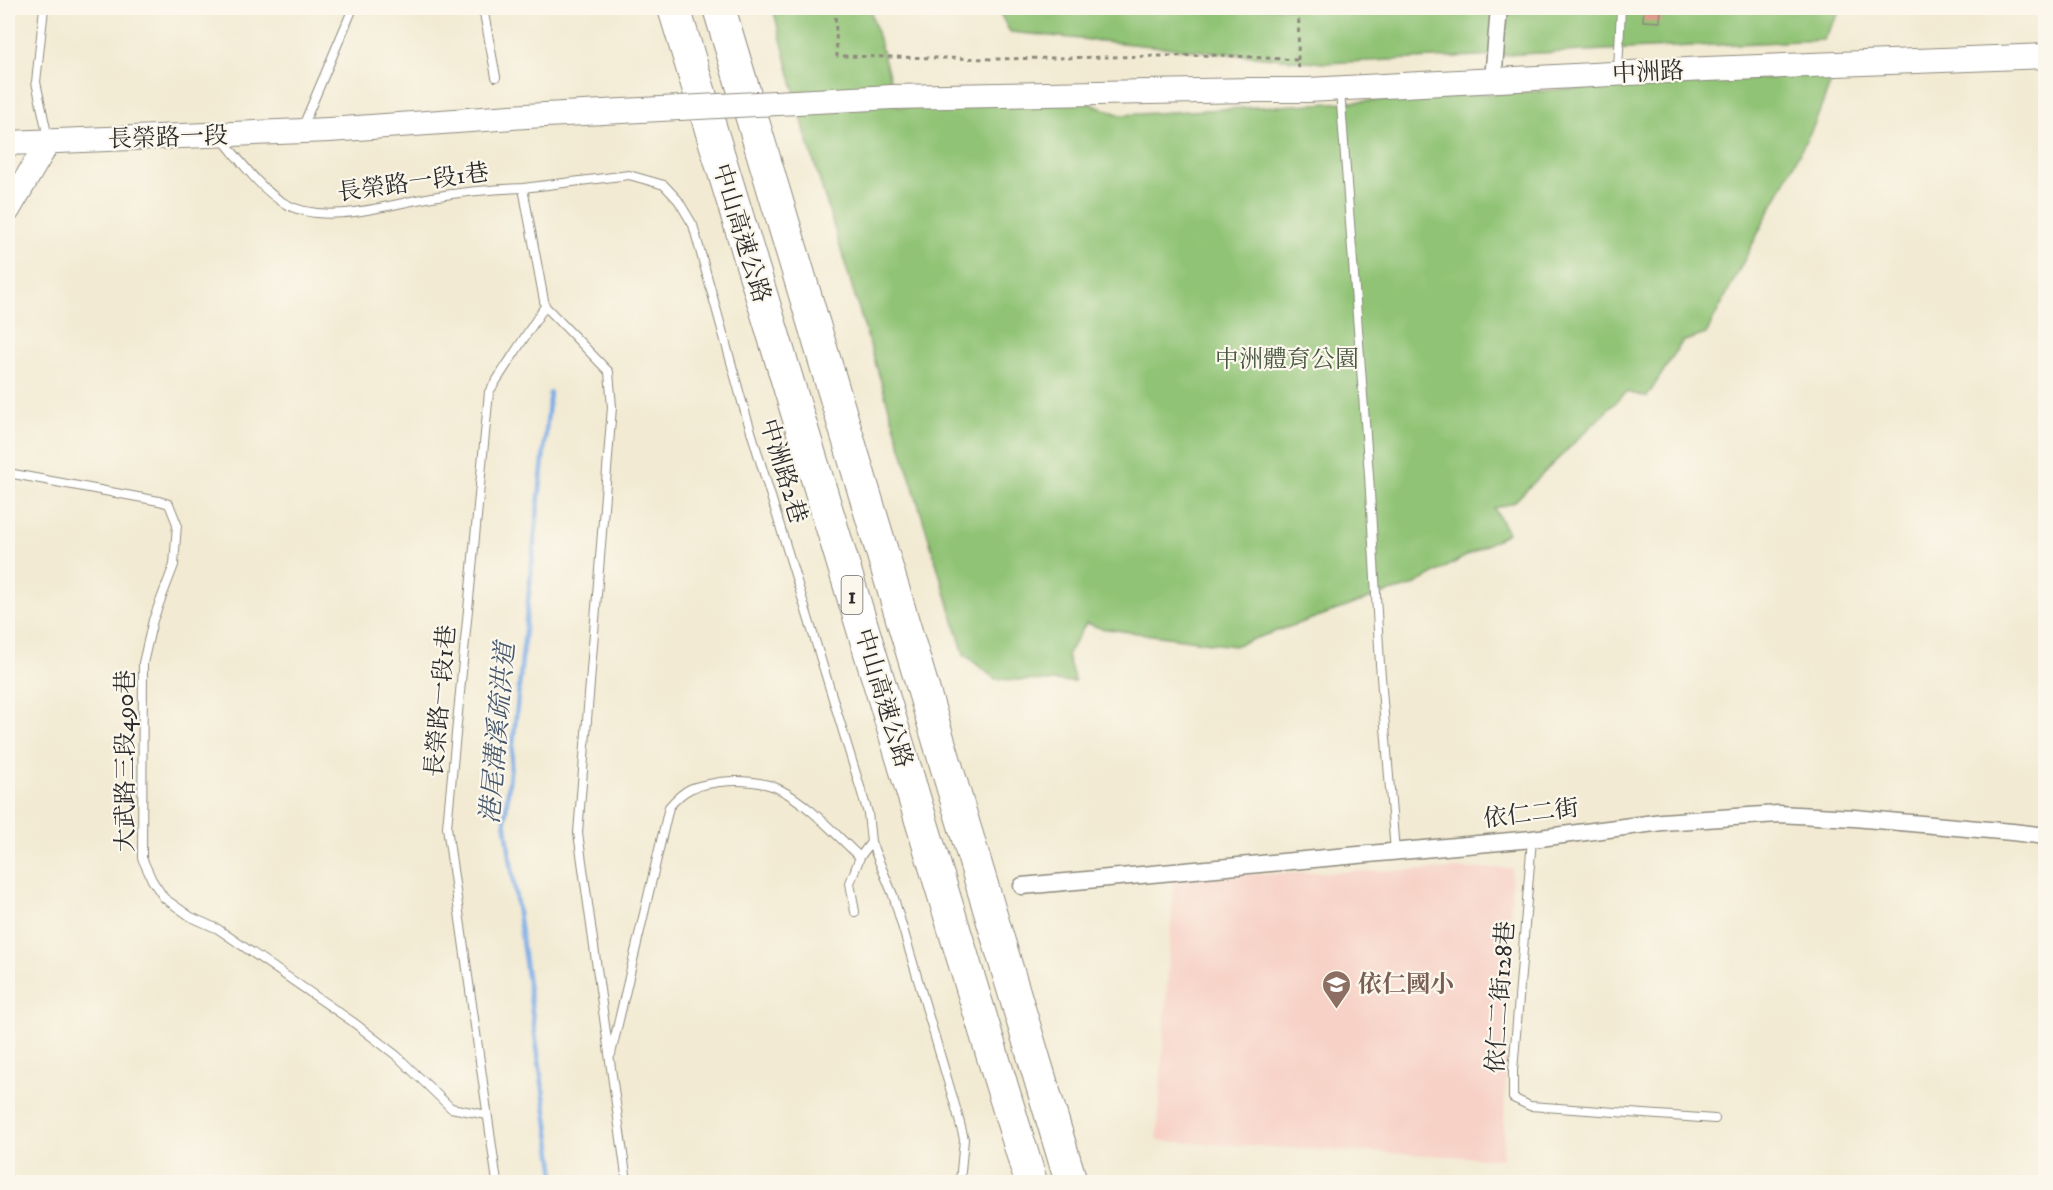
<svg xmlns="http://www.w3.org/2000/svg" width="2053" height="1190" font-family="'IM FELL DW Pica','Noto Serif TC',serif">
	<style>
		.built { fill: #f7d1c6 }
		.green { fill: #90c374; stroke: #5e7750; stroke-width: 1.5 }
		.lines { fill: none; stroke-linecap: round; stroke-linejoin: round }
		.stream { stroke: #7bace6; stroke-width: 4.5 }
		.building { fill: #df998a }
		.lane-casing { stroke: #8e8a7e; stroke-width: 10 }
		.street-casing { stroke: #8e8a7e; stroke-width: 19 }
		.secondary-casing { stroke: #8e8a7e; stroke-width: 26 }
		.highway-casing { stroke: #8e8a7e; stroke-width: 34 }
		.path { stroke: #8e8a7e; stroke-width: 3; stroke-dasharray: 4.5 4.5; stroke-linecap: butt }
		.lane { stroke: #fff; stroke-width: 8 }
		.street { stroke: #fff; stroke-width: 16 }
		.secondary { stroke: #fff; stroke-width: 24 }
		.highway { stroke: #fff; stroke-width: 32 }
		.secondary-bridge-casing { stroke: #8e8a7e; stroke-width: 26; stroke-linecap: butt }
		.secondary-bridge { stroke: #fff; stroke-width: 24 }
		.labels { text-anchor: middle; stroke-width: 4.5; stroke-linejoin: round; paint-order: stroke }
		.shield { fill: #fbf7ec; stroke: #696865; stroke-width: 1.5 }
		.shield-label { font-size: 22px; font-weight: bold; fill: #2b2b2b }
		.street-label { font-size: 24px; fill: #2b2b2b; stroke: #fbf7ec }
		.park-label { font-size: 24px; fill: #495941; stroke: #fbf7ec }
		.education-label { font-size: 24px; font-weight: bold; fill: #785e54; stroke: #fbf7ec; text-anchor: start }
		.water-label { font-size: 26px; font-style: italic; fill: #47586c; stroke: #fbf7ec }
	</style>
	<rect width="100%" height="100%" fill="#fbf7ec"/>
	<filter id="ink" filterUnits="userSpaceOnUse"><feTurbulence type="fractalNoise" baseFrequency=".0167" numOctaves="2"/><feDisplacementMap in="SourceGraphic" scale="12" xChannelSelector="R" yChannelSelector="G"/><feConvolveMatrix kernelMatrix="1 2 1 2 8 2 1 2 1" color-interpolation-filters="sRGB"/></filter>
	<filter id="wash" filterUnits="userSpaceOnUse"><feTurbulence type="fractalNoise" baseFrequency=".008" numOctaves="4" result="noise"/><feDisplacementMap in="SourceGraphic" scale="24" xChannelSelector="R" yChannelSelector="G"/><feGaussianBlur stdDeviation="1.35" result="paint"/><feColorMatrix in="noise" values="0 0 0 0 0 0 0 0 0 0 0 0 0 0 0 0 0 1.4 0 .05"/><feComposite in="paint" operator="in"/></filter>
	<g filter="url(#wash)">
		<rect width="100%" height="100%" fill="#f2ead2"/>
		<!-- built -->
		<path class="built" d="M1512,868l-9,291 -346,-18 17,-263 65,-4z"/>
		<!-- green -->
		<path class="green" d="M773,8h97l28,99 172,-10 51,18 713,-41 -19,49 -109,211 -24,8 -35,55 -21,-5 -113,111 -19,5 14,25 -96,53 -29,8 -149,52 -134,-18 -14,-5 -19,32 8,27 -80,-3 -31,-25 -159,-522z
			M997,8h845l-19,32 -499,23 -314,-31z"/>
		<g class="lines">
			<!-- stream -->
			<path class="stream" d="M550,393l-45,427 51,362"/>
		</g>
		<g id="blocks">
			<!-- building -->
			<path class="building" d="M1644,8h17l-1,14 -17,-1z"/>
		</g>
	</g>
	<g filter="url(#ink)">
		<use href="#blocks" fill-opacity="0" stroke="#8e8a7e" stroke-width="1.5"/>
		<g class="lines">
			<defs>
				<path id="lane" d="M44,8l-8,74 12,56
					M483,8l13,69
					M1618,70l3,-62
					M1340,90l29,385 11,189 15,188
					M302,128l51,-120
					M221,138c19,22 38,50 63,65 40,24 106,1 148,-6 30,-5 60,-8 91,-9l22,118 -56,86 -42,435 50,355
					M523,188l106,-13 35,10 14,15 15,25 49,177 126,411 3,29 -11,15 -10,26 5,29
					M545,306l64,66 3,35 -34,426 49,349
					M8,473l151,28 10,3 8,20 -3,41 -21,55 -10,43 -1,195 10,22 12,18 27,19 27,12 135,93 44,34 54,52 36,7
					M1532,839l-19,232v27l17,8 185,13
					M871,842l22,53 64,217 7,27 -4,43
					M611,1054l58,-247c17,-20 25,-21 51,-25 18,-2 43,-1 59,7 29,14 57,46 81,68"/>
				<path id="street" d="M1493,80l6,-72
					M1022,886l510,-47 130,-17 116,-8 76,4 158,14 34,4"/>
				<path id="secondary" d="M1250,90h58l398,-21 340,-13
					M8,143l321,-13
					M8,210l40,-68"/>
				<path id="highway" d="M674,8l357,1174
					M719,8l352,1174"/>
			</defs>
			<!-- lane casing -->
			<use href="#lane" class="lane-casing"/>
			<!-- street casing -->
			<use href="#street" class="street-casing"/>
			<!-- secondary casing -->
			<use href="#secondary" class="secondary-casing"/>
			<!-- highway casing -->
			<use href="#highway" class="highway-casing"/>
			<!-- path -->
			<path class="path" d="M835,8l2,48 160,3 222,-4 79,5 1,10
				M1298,60l1,-52"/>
			<!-- lane -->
			<use href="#lane" class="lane"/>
			<!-- street -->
			<use href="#street" class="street"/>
			<!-- secondary -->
			<use href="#secondary" class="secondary"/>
			<!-- highway -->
			<use href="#highway" class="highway"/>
			<defs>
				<path id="secondary-bridge" d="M329,130l197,-14 366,-19 358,-7"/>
			</defs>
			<!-- secondary-bridge casing -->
			<use href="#secondary-bridge" class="secondary-bridge-casing"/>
			<!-- secondary-bridge -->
			<use href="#secondary-bridge" class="secondary-bridge"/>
		</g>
	</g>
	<!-- icons -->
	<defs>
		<symbol id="school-pin" viewBox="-11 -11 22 30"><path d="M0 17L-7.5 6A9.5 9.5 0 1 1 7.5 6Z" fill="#8d6e63" stroke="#fbf7ec"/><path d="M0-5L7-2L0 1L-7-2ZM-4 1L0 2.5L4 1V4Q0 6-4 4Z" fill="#fff"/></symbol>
	</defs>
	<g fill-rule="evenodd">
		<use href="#school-pin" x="1320" y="968" width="33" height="45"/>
	</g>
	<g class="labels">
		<!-- shield labels -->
		<rect class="shield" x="841.5" y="576" width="21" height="38" rx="4.5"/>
		<g class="shield-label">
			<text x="852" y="603">1</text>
		</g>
		<!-- street labels -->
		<g class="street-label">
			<text transform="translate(1648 72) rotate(-3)" y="8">中洲路</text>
			<text transform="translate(168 137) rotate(-2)" y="8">長榮路一段</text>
			<text transform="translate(413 182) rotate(-8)" y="8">長榮路一段1巷</text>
			<text transform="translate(742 233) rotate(73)" y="8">中山高速公路</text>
			<text transform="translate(784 471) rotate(73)" y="8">中洲路2巷</text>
			<text transform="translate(884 698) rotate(73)" y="8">中山高速公路</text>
			<text transform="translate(440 701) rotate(-85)" y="8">長榮路一段1巷</text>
			<text transform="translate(125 761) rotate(-90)" y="8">大武路三段490巷</text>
			<text transform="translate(1531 813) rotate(-7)" y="8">依仁二街</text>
			<text transform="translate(1500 997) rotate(-86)" y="8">依仁二街128巷</text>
		</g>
		<!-- park labels -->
		<g class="park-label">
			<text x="1287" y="367">中洲體育公園</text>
		</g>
		<!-- education labels -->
		<g class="education-label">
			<text x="1358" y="992">依仁國小</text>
		</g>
		<!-- water labels -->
		<g class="water-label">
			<text transform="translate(497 733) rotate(-85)" y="9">港尾溝溪疏洪道</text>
		</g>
	</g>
	<!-- margin -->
	<rect width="2053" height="1190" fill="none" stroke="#fbf7ec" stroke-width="30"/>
</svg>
